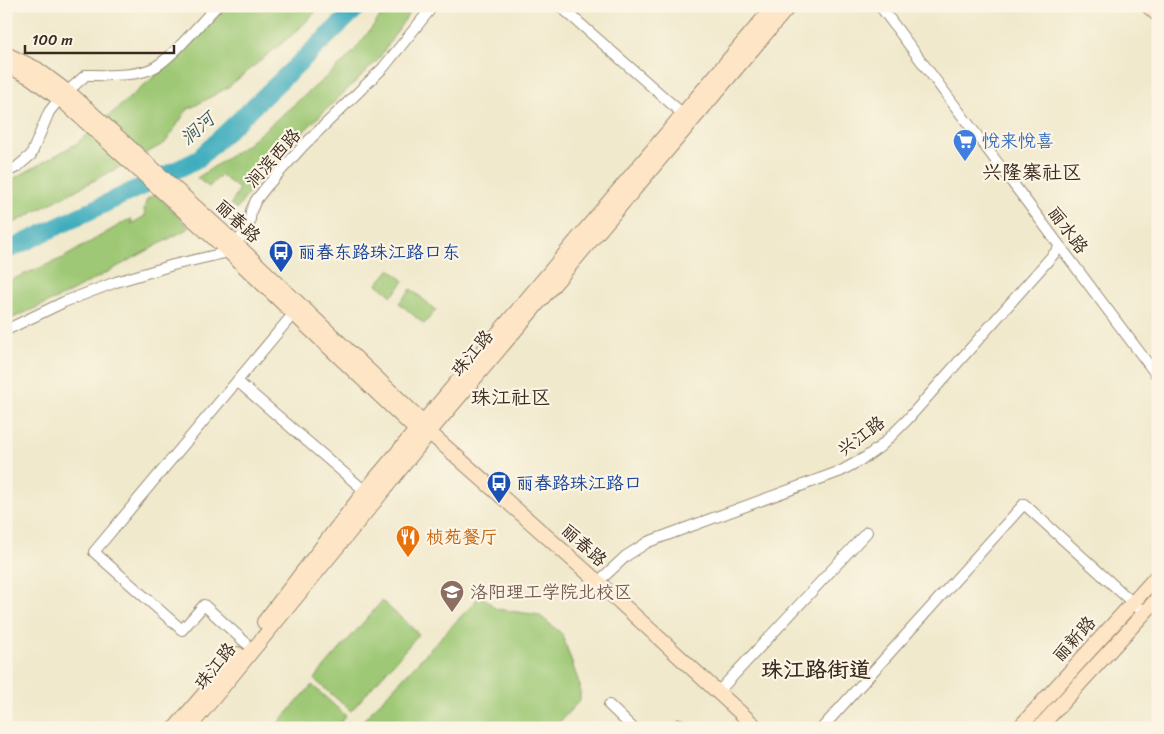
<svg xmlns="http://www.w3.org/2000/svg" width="1164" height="734" font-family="Sriracha,'LXGW WenKai TC',sans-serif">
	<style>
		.green { fill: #9ec875; stroke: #6c794a }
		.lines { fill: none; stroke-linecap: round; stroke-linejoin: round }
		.river { stroke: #40adbe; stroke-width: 18 }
		.street-casing { stroke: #968a75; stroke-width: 12 }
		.secondary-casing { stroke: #968a75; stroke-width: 16 }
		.street { stroke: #fff; stroke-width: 10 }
		.secondary { stroke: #fee5c5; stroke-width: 14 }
		.labels { text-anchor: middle; stroke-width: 4.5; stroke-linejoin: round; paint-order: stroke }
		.shop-label { font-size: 18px; fill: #366cbe; stroke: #fcf5e5; text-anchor: start }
		.street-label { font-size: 18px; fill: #3b2a1e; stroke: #fcf5e5 }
		.transit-label { font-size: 18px; fill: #164399; stroke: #fcf5e5; text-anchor: start }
		.food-label { font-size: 18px; fill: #c56008; stroke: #fcf5e5; text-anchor: start }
		.education-label { font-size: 18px; fill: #785e54; stroke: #fcf5e5; text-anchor: start }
		.water-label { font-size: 19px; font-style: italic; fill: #3d5e5e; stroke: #fcf5e5 }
		.quarter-label { font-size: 20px; fill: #3b2a1e; stroke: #fcf5e5 }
		.district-label { font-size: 22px; font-weight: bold; fill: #3b2a1e; stroke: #fcf5e5 }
	</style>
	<rect width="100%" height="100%" fill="#fcf5e5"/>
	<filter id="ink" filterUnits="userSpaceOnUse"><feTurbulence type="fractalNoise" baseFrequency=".02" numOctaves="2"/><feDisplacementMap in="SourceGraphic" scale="10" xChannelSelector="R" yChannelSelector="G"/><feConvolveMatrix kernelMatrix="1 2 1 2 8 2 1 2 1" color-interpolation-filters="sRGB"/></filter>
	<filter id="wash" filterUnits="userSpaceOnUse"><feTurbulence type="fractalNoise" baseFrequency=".0096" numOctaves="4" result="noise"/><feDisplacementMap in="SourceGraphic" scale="20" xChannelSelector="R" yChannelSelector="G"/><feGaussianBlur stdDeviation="1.12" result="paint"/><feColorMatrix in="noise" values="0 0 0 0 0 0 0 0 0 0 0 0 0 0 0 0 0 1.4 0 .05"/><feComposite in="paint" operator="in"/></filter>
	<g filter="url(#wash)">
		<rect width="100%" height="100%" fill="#f0e9cc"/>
		<!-- green -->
		<path class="green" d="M226,6h95l-22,23 -72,59 -40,22 -22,33 -159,84v-44l70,-39 87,-75z
			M388,6h26l-37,55 -93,89 -5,-4 -27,29 4,8 -19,26 -6,-5 8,-15 -18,-14 -12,12 -12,-9 51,-34 91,-78 16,-16z
			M157,194l32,34 -124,67 -59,26v-39l57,-24 63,-37 6,-2 -1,5 14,-8 -1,-8 3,-9z
			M390,269l14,12 -12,15 -15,-12z
			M411,289l25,21 -12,14 -25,-21z
			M481,595l15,14 43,6 23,19 18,52v14l-26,28h-198z
			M382,601l37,33 -68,77 -37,-32z
			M312,685l34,31 -10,12h-62z"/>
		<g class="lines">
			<!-- river -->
			<path class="river" d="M6,251l191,-91 162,-154"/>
		</g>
	</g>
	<g filter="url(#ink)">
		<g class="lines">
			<defs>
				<path id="street" d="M560,6l123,108
					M880,6l278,371
					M6,172l11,-5 14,-12 18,-43 10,-13 27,-24c19,0 52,2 69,-8 20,-12 45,-44 62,-61
					M6,330l58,-28 52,-20 57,-17 56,-13 20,-25 2,-16 5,-11 11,-14 37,-41 79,-77 50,-62
					M237,381l128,110
					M598,582l28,-26 22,-14 193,-71 25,-14 15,-11 26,-26 153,-173
					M246,643l-42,-38 -22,25 -88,-78 200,-239
					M718,692l149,-160
					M609,705l24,23
					M677,728l3,-4 5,4
					M739,728l8,-9
					M822,728l202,-224 120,109"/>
				<path id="secondary" d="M1148,6l10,9
					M6,54l31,15 36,27 161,146 189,180 7,11 168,149 159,146
					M6,65l24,12 36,27 163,148 187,178 9,2
					M264,622l101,-131 409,-485
					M175,728l63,-74
					M189,728l186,-227 62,-78 352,-417
					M1019,728l139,-153
					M1039,728l119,-130"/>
			</defs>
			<!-- street casing -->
			<use href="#street" class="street-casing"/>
			<!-- secondary casing -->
			<use href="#secondary" class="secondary-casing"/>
			<!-- street -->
			<use href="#street" class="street"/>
			<!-- secondary -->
			<use href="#secondary" class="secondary"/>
		</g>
	</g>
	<!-- icons -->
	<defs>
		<symbol id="supermarket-pin" viewBox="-11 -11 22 30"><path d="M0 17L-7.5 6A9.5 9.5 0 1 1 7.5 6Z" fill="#3f7fe0" stroke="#fcf5e5"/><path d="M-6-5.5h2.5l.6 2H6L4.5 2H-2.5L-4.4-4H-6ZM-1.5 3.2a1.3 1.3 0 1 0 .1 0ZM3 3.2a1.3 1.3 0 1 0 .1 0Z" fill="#fff"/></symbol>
		<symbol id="bus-pin" viewBox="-11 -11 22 30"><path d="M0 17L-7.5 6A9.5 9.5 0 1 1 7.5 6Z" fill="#1a4fb4" stroke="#fcf5e5"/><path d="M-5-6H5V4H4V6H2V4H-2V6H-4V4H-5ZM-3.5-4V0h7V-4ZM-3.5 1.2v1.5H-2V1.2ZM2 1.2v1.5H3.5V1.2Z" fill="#fff"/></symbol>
		<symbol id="restaurant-pin" viewBox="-11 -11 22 30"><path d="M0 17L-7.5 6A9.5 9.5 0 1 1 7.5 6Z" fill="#e8710a" stroke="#fcf5e5"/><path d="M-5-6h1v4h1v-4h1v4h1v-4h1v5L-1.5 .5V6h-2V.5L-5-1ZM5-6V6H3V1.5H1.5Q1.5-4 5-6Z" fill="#fff"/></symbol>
		<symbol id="university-pin" viewBox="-11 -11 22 30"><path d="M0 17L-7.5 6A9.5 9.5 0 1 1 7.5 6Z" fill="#8d6e63" stroke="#fcf5e5"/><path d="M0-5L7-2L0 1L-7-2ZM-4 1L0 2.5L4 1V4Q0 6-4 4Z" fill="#fff"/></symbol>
	</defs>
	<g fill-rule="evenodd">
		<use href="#supermarket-pin" x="951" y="127" width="28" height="38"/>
		<use href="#bus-pin" x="267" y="238" width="28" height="38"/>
		<use href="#bus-pin" x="485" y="469" width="28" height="38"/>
		<use href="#restaurant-pin" x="394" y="523" width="28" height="38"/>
		<use href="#university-pin" x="438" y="578" width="28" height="38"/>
	</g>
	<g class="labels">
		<!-- shop labels -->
		<g class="shop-label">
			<text x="982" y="147">悦来悦喜</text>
		</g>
		<!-- street labels -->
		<g class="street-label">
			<text transform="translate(273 158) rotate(-48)" y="6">涧滨西路</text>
			<text transform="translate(238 221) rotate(43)" y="6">丽春路</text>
			<text transform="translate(1068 230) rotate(53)" y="6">丽水路</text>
			<text transform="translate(472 353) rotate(-50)" y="6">珠江路</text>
			<text transform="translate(861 436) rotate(-37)" y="6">兴江路</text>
			<text transform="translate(584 545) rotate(42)" y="6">丽春路</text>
			<text transform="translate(1074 639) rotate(-48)" y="6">丽新路</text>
			<text transform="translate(215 666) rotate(-51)" y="6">珠江路</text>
		</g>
		<!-- transit labels -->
		<g class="transit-label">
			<text x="298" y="258">丽春东路珠江路口东</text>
			<text x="516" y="489">丽春路珠江路口</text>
		</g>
		<!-- food labels -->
		<g class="food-label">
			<text x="426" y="543">桢苑餐厅</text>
		</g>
		<!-- education labels -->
		<g class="education-label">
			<text x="470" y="598">洛阳理工学院北校区</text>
		</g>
		<!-- water labels -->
		<g class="water-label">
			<text transform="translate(197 128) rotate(-41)" y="7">涧河</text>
		</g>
		<!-- quarter labels -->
		<g class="quarter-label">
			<text x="1032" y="179">兴隆寨社区</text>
			<text x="511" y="404">珠江社区</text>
		</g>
		<!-- district labels -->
		<g class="district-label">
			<text x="816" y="677">珠江路街道</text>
		</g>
	</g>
	<!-- margin -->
	<rect width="1164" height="734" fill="none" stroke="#fcf5e5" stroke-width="25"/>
	<!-- scale -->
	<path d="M25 45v8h149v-8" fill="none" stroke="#3b2a1e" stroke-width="2.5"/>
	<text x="32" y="45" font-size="15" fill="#3b2a1e" stroke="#fcf5e5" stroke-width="4" paint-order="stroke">100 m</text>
</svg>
